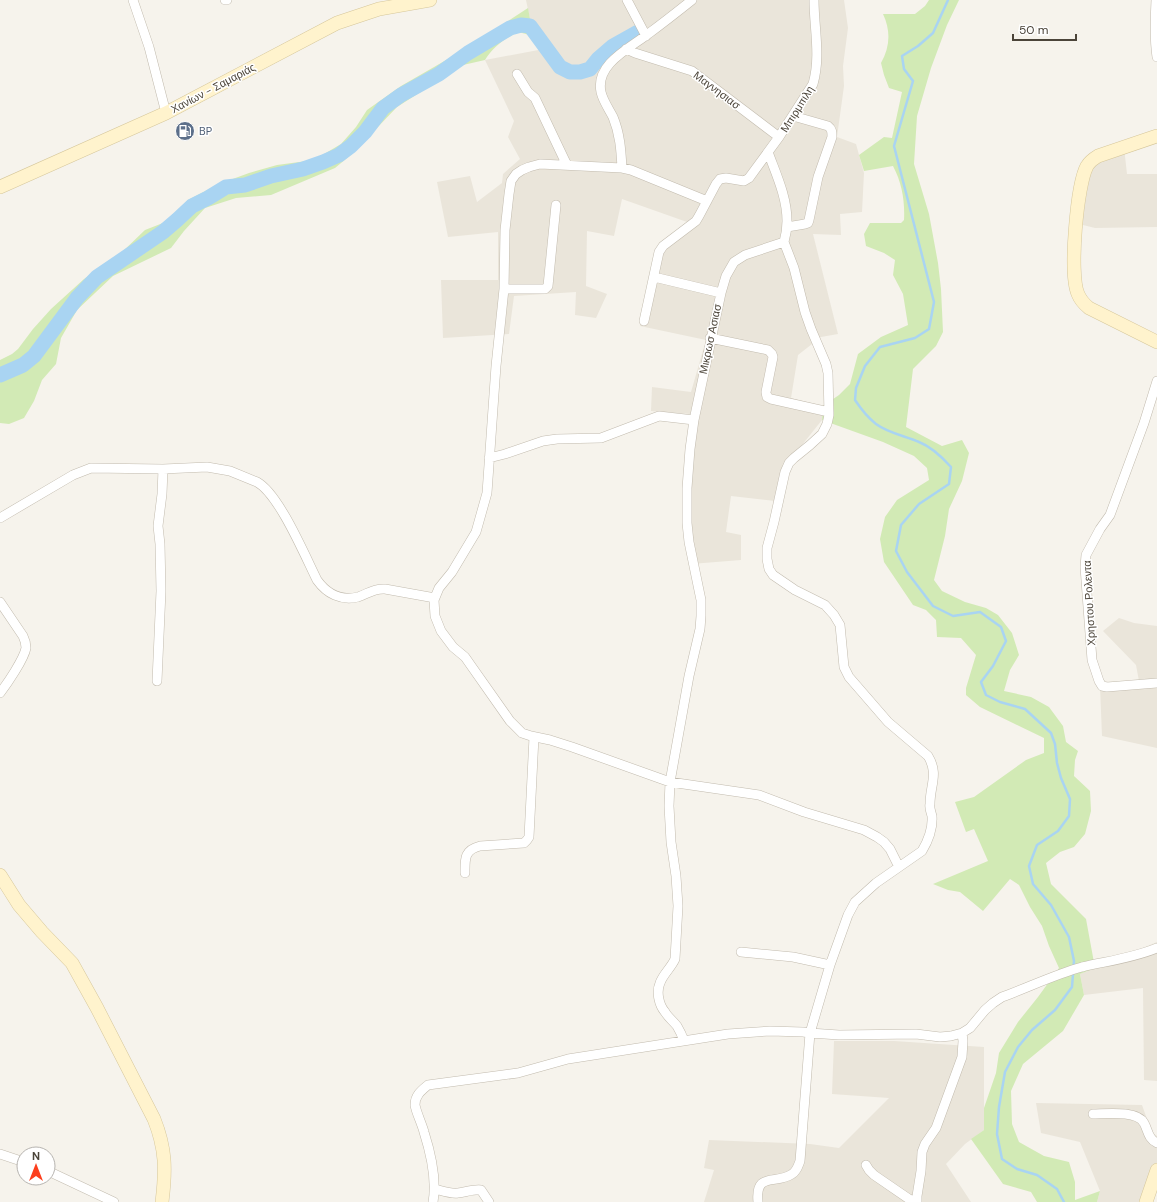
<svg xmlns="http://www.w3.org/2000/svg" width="1157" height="1202" font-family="'DM Sans',sans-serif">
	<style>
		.residential { fill: #eae5da }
		.green { fill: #d2eab5 }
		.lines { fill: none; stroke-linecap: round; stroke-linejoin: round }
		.stream { stroke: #a9d4f2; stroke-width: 2.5 }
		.river { stroke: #a9d4f2; stroke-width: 15 }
		.street-casing { stroke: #c2bbae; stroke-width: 10 }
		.secondary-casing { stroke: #d6c79b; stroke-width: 14 }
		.street { stroke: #fff; stroke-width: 9 }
		.secondary { stroke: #fff3cd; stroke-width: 13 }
		.labels { text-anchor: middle; stroke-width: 3; stroke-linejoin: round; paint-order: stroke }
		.street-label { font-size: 11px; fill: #4b4439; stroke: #fff }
		.service-label { font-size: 11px; fill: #4e5e75; stroke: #fff; text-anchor: start }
	</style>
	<rect width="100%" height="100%" fill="#f6f3ec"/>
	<!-- residential -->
	<path class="residential" d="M526,0h318l4,28 -5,38 1,20 -7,51 19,7 8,29 -2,39 -22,2 1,21 -28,-1 25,100 -17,3 -23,18 -7,43 32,8 -1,14 -20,25 -19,18 -8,38 -44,-5 -5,36 15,3v25l-50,4 -8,-79 7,-71 -39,-3 1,-24 39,5 15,-52 -66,-14 16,-72 4,-11 27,-21 -65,-23 -8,37 -27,-5 -1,55 21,8 -11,24 -21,-3 1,-23 -62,4 -5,38 -66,4 -2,-58h57v-48l-50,5 -11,-55 33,-6 7,26 25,-19 1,-9 17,-15 -12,-22 6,-16 -29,-61 64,-12 -19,-29z
		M1124,147l3,27h30v53l-62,1 -20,-5 4,-23 19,-44z
		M1119,618l15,5 23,3v122l-55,-12 -2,-50 39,-5 -3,-16 -33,-34z
		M1157,942v139l-13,-1 -1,-92 -59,7 -4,-21z
		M834,1041h60l90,6v83l-19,14 -19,20 25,38h-267l10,-32 -10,-2 5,-28 101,4 29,4 50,-50 -57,-4z
		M1036,1103l106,2 10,28 5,3v45l-7,21h-53l3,-11 -20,-49 -39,-9z"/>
	<!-- green -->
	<path class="green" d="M929,0h30l-12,25 -16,43 -14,48 -3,48 15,50 9,49 3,26 2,43 -7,14 -23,23 -7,58 36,19 20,-6 7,13 -7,28 -13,28 -4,27 -11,44 8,11 23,11 21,6 12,7 14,18 7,22 -9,15 -6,21 27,6 18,10 14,19 3,16 12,9 -3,9 -1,16 16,15 1,20 -6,23 -11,13 -14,5 -14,11 5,21 35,35 9,49 -15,6 4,21 -21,36 -40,33 -12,27 1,33 7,18 25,14 25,6 6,20v18l25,-9 -3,11h-60l-6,-10 -28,-8 -32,-45 13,-9v-22l12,-35 3,-20 19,-31 20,-25 21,-29 -10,-22 -7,-20 -12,-19 -11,-22 -9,-6 -27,32 -23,-19 -12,-2 -15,-6 55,-23 -14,-32 -8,3 -11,-30 19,-5 52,-37 18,-7v-15l-64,-31 -14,-12v-7l10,-33 -15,-17 -24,-1 -1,-17 -10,-10 -13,-5 -29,-43 -4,-23 5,-22 12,-17 32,-20 -2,-12 -13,-12 -31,-14 -61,-22 1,-14 16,-11 11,-11 8,-30 23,-17 27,-12 -5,-31 -10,-19 2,-15 -11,-7 -18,-7 -2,-12 6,-11h31l3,-3c1,-19 -2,-37 -11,-54l-29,5 -5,-16 25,-18 8,1 10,-46 -13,-4 -5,-13 -3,-12c9,-16 10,-32 2,-49h32l10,-8z
		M528,8l2,11 19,29 -7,1 -12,-14 -12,-3c-14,7 -25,15 -33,28l-22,5 -66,42 -45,47 -17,14 -64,27 -35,3 -31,10 -21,23 -13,17 -58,28 -36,34 -16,28 -5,26 -14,16 -8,21 -10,17 -15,6 -9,-1v-63l12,-6 6,-5 15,-20 18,-20 33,-30 35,-24 26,-25 23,-9 20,-21 31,-16 30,-11 28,-8 37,-5 27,-16 15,-17 11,-17 34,-24 66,-38z"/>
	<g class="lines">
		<!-- stream -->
		<path class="stream" d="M948,0l-15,33 -15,13 -16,10 2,13 9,12 -19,65 40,156 -5,27 -14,9 -35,9 -15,19 -9,22 -1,12c6,9 12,17 21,24 12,9 29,12 43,18 13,5 23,15 32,25l-2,17 -30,20 -18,21 -5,26 11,21 26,34 20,10 27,-4 21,15 5,14 -13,25 -12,16 5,13 14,7 25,7 26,24 4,11 2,19 4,15 9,21 -1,17 -11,15 -21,14 -8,21 4,18 18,21 18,32 5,24 -2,26 -17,23 -23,20 -14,17 -13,25 -6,35 -2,27 5,25 15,10 20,6 20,14 7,13"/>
		<!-- river -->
		<path class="river" d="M0,375l23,-10 11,-9 43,-58 20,-21 66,-45 14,-12 15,-14 16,-8 18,-11 19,-2 26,-9 32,-7 20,-7 16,-7 12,-9 14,-14 18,-24 18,-13 38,-21 29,-21 42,-25 11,-3 9,1 30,41 10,5h10l10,-3 8,-10 15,-13 25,-14"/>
		<defs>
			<path id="street" d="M133,0l16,47 17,66
				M225,0h2
				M627,0l19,36
				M1156,0c-1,19 -2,38 1,57
				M626,49l9,4 57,18 87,66
				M517,74l11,18 7,6 29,61 3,6
				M622,168c-1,-18 -2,-34 -9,-51 -4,-8 -10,-16 -12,-25 -6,-28 29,-44 47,-58 15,-11 29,-22 44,-34
				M707,201l-76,-31 -9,-2 -82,-4 -11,3 -7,3 -6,4 -5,7 -2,13 -4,36 -1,59 -8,77 -9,127 -11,39 -24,40 -13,16 -5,12 1,16 6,15 12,16 12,10 7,10 38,54 12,12 9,3 19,4 22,7 98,35 89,13 45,17 60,18 13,7 7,5 6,7 9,18
				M787,227l18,-3 3,-1 1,-3 9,-43 14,-40c0,-5 0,-8 -4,-11l-35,-10
				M654,277l67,16
				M504,289h41l3,-3 8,-81
				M644,321l15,-69 4,-6 33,-25 3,-5 17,-32 4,-5 6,-1 18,3 5,-3 30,-41 34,-53c8,-28 1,-56 1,-84
				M710,338l58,12 4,4 1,3 -7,35 1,5 4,2 58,13
				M1157,381l-13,42 -34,92 -10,14 -14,26 -1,12 7,93 7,21 3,5 5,1 50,-4
				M489,458l16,-4 38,-13 14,-2 44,-1 58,-22 35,4
				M0,518l73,-43 18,-7 72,1 44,-2 23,4 27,11c22,12 48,74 60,98 10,14 24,21 41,17 9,-3 16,-9 27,-8l50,9
				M0,602l23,34c2,4 3,8 3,12 -2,11 -19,36 -26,45
				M157,681l4,-90 -1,-47 -2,-18 4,-32 1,-25
				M465,873c0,-14 -1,-23 15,-27l44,-3 3,-3 2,-3 5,-100
				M741,952l52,5 37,8
				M684,1041c-2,-6 -4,-10 -7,-15 -4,-5 -9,-9 -12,-14 -6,-7 -9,-20 -5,-29 3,-9 11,-15 15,-24l3,-53 -2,-30 -5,-34 -2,-36 1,-24 19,-106 11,-47 1,-13v-16l-12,-58 -2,-19v-35l3,-39 4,-29 27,-127 5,-17 8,-14 11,-7 39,-13c2,-7 3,-14 3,-21 0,-24 -11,-47 -19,-69
				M1093,1114c12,0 44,-4 51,9 4,7 4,16 13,20
				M0,1154l24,8
				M866,1165l3,5 5,5 35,24 8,3
				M48,1171l66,31
				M435,1189c8,2 15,5 23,4 8,-1 16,-4 23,-3l8,12
				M433,1202c4,-23 -2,-48 -9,-70 -2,-8 -8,-20 -9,-27 0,-10 7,-15 13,-20l90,-12 50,-14 160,-25 42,-3 33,1 7,1 29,2 77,-1 24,3 11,-1 11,-3 8,-5 15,-18 8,-7 9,-6c25,-9 54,-23 80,-30 26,-6 51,-9 75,-19
				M758,1202c-3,-31 18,-17 34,-28 5,-3 6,-8 8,-13l10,-128 20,-68 18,-50 7,-13 21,-19 46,-32c6,-10 11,-22 10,-35 -1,-4 -3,-8 -2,-12 0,-19 9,-30 -2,-48l-40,-34 -39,-45 -5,-10 -4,-42 -6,-10 -9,-10 -30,-15 -22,-15 -4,-6 -2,-10v-11l7,-26 11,-50 4,-9 5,-5 16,-13 12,-11 5,-10 2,-9 -1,-42 -2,-9 -15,-35 -6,-17 -11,-44 -10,-26
				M917,1202v-6l4,-25 1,-19 3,-8 11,-16 26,-71 1,-16 -1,-8"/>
			<path id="secondary" d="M1157,136l-59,20c-5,3 -8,5 -11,10 -10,18 -18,108 -9,128 2,5 6,10 11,14l68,34
				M0,187l166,-74 171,-90 42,-14 51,-9
				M0,875l19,30 23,27 30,31 25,45 57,111c12,30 12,51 8,83
				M1146,1202l11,-32"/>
		</defs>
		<!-- street casing -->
		<use href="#street" class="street-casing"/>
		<!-- secondary casing -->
		<use href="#secondary" class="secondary-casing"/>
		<!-- street -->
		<use href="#street" class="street"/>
		<!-- secondary -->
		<use href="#secondary" class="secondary"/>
	</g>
	<!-- icons -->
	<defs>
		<symbol id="fuel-disc" viewBox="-11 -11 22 22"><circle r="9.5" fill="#5c6f8a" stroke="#fff"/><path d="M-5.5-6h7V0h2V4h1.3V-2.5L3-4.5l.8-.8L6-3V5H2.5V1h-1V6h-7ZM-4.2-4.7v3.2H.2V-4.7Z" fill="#fff"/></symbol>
	</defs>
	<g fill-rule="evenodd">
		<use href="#fuel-disc" x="174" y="120" width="22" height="22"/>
	</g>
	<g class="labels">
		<!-- street labels -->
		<g class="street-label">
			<text transform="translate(213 88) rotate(-28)" y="4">Χανίων - Σαμαριάς</text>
			<text transform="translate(717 90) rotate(37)" y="4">Μαγνησιασ</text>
			<text transform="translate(797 109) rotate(-58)" y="4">Μπιρμπιλη</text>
			<text transform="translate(710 339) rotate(-78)" y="4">Μικρωσ Ασιασ</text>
			<text transform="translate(1089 603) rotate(-93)" y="4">Χρηστου Ρολεντα</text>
		</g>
		<!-- service labels -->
		<g class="service-label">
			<text x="199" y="135">BP</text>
		</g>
	</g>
	<!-- north arrow -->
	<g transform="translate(36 1166)"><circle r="19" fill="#ffffff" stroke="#b7b4b0"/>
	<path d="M0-3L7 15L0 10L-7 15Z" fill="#fc3f1d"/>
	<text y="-6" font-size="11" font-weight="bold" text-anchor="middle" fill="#4b4439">N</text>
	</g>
	<!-- scale -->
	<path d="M1013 34v6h63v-6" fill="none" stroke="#4b4439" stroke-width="2"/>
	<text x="1019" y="34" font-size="12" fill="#4b4439" stroke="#ffffff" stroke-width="3" paint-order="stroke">50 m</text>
</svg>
